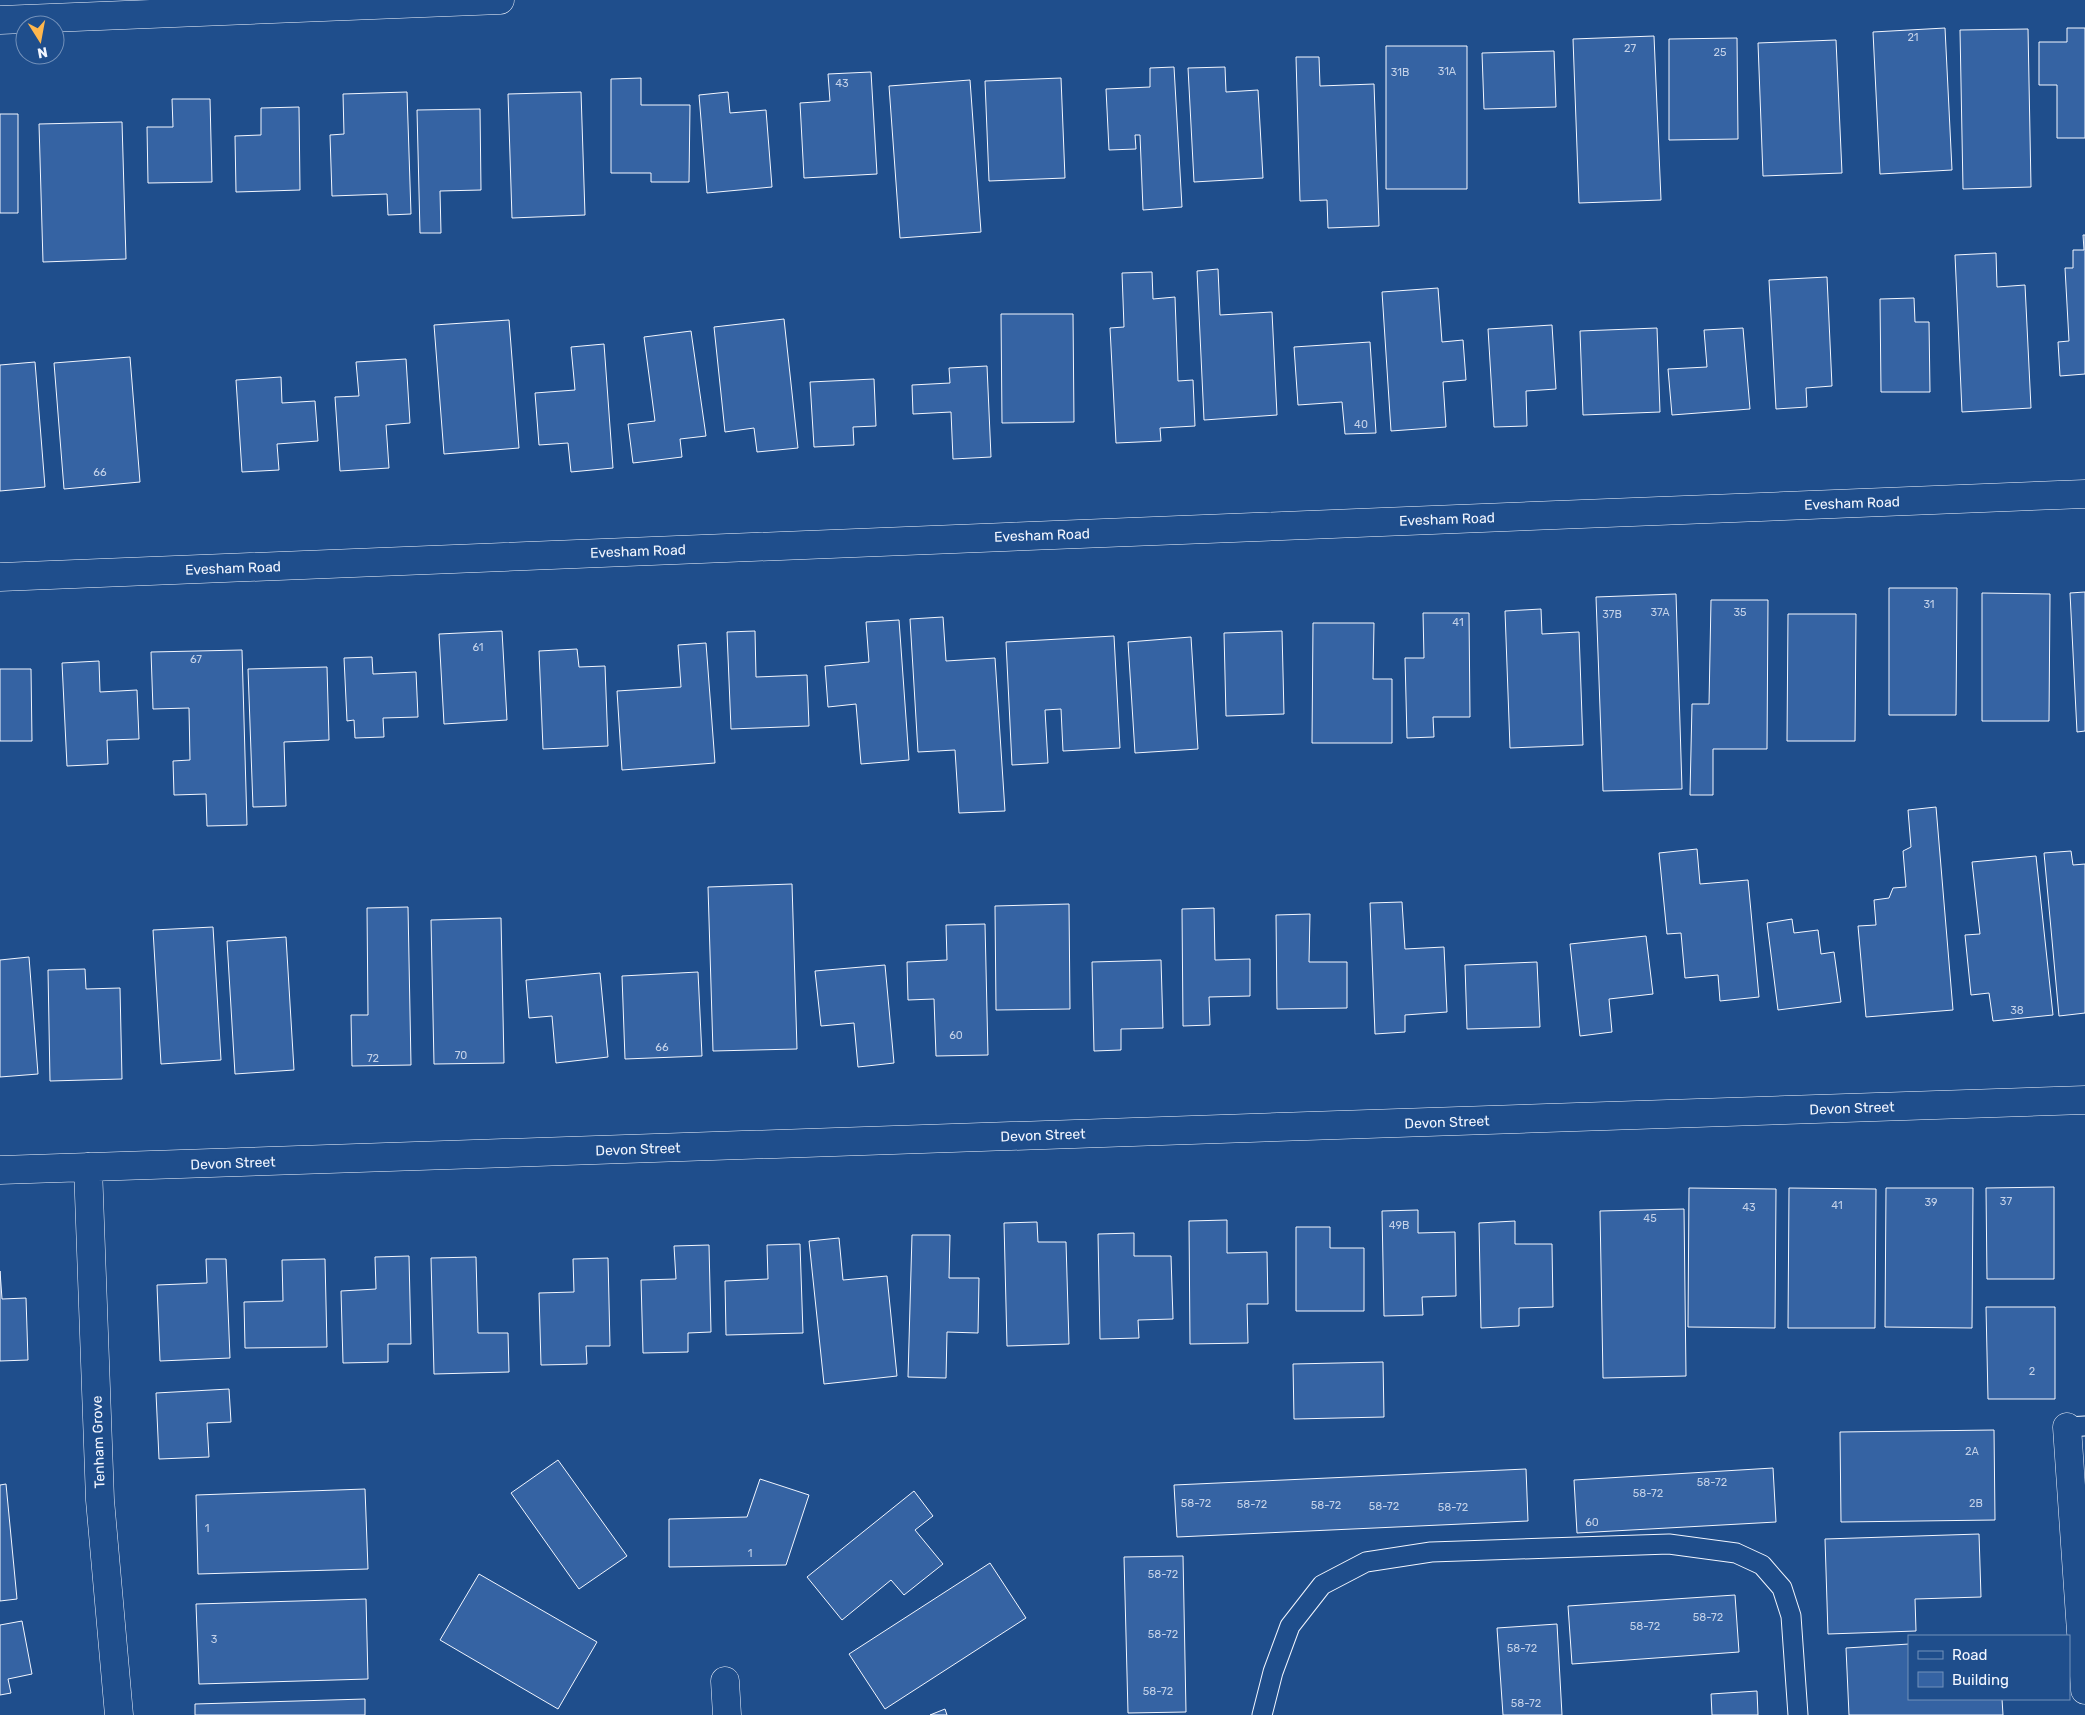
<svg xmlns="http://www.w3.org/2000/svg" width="2085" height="1715" font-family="Rubik,sans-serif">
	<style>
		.building { fill: #3563a3; stroke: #f2f6ff }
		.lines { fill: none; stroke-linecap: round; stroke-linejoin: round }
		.lane-casing { stroke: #f2f6ff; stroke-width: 21 }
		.street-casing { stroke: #f2f6ff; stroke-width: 29 }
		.lane { stroke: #1f4e8c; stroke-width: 19 }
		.street { stroke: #1f4e8c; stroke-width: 28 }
		.labels { text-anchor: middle; stroke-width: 4; stroke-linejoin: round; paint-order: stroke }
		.number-label { font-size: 11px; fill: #c3d1e8 }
		.street-label { font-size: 14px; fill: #f2f6ff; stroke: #1f4e8c }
	</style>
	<rect width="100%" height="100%" fill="#1f4e8c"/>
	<!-- building -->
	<path class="building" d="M1945,28l7,142 -72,4 -7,-142z
		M2067,28h18v110h-28v-53h-18v-43h28z
		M2028,29l3,158 -68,2 -3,-159z
		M1654,36l7,164 -82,3 -6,-164z
		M1737,38l1,101 -69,1v-101z
		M1836,40l6,133 -79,3 -5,-133z
		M1386,46h81v143h-81z
		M1554,51l2,56 -72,2 -2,-56z
		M1296,57h23l1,29 54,-2 5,142 -51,2 -1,-28 -27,1z
		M1174,67l8,140 -39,3 -3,-75h-5l1,14 -27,1 -3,-61 44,-2v-19z
		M1225,67l1,25 32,-2 5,88 -69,4 -6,-114z
		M871,72l6,102 -73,4 -4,-75 30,-2 -2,-27z
		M641,78v27h49l-1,77h-38v-9h-40v-94z
		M1061,78l4,100 -76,3 -4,-100z
		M970,80l11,152 -81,6 -11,-152z
		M407,92l4,122 -23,1 -1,-21 -55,2 -2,-61 14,-1 -1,-40z
		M581,92l4,123 -73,3 -4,-124z
		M728,92l2,21 36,-3 6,77 -65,6 -8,-98z
		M172,99h38l2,83 -64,1 -1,-56h26z
		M299,107l1,83 -64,2 -1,-56 26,-1v-27z
		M480,109l1,81 -41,1 1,42h-21l-3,-123z
		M0,114h18v99h-18z
		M122,122l4,137 -83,3 -4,-138z
		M2083,235h2v139l-25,2 -2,-34 11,-1 -4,-73h8v-18h11z
		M1996,253l1,34 28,-2 6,123 -69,4 -7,-157z
		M1218,269l2,46 52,-3 5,103 -73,5 -7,-149z
		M1152,272l1,27 22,-2 3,84 15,-1 2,46 -35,2 1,13 -45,2 -6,-115 14,-1 -2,-54z
		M1827,277l5,109 -26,2 1,19 -31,2 -7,-129z
		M1438,288l4,54 21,-2 3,40 -23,2 3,45 -55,4 -9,-139z
		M1914,298l1,24h14l1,70h-49l-1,-93z
		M1001,314h72l1,108 -72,1z
		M784,319l14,129 -41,4 -3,-24 -29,4 -11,-105z
		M509,320l10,128 -75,6 -10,-129z
		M1552,325l4,64 -30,2 1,35 -33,1 -6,-98z
		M1657,328l3,84 -77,3 -3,-84z
		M1743,328l7,81 -78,6 -4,-46 39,-2 -3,-37z
		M691,331l15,105 -26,3 2,18 -49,6 -5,-39 27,-3 -11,-84z
		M1370,342l6,91 -31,1 -3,-32 -44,3 -4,-58z
		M604,344l9,124 -42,4 -3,-29 -29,2 -4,-52 40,-3 -4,-43z
		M130,357l10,125 -76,7 -10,-126z
		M406,359l4,64 -24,2 3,43 -49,3 -5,-74 24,-1 -3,-34z
		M35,362l10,125 -45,4v-126z
		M987,366l4,91 -38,2 -2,-47 -38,2 -1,-29 38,-2 -1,-15z
		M281,377l1,26 33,-2 3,40 -41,3 2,26 -37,2 -6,-92z
		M874,379l2,47 -23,1 1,18 -40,2 -4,-65z
		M1889,588h68l-1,127h-67z
		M2085,592v139l-8,1 -7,-139z
		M1982,593l68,1 -1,127h-67z
		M1676,594l6,195 -79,2 -7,-194z
		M1711,600h57l-1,149h-54v46h-23l2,-91h17z
		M1541,609l1,25 37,-2 4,113 -73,3 -5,-137z
		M1423,613h46l1,104h-37l1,20 -27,1 -2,-80h19z
		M1788,614h68l-1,127h-68z
		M943,617l3,44 49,-3 10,153 -46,2 -4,-63 -37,2 -8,-133z
		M899,620l10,140 -48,4 -5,-60 -28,3 -3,-41 44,-4 -3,-40z
		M1313,623h61l-1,56h19v64h-80z
		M502,631l5,89 -63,4 -5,-90z
		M755,631l1,46 51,-2 2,51 -78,3 -4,-97z
		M1282,631l2,83 -58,2 -2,-83z
		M1114,636l6,112 -57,3 -2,-42 -16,1 3,53 -36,2 -6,-123z
		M1191,637l7,112 -63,4 -7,-111z
		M706,643l9,120 -93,7 -5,-79 64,-4 -3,-42z
		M577,649l2,18 26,-1 3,80 -65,3 -4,-98z
		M242,650l5,175 -40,1 -1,-32 -32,1 -1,-34 17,-1 -1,-52 -36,1 -2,-57z
		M372,657l1,17 43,-2 2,45 -35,1 1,19 -29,1 -1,-18 -7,1 -3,-63z
		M99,661l1,31 37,-2 2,49 -32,1 1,24 -41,2 -5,-103z
		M327,667l2,73 -45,2 2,64 -33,1 -5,-138z
		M0,669h31l1,72h-32z
		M1936,807l17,203 -87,7 -8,-91 18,-1 -2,-25 15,-2 4,-10 13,-1 -3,-36 8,-4 -3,-37z
		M1697,849l3,35 48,-4 11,117 -39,4 -2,-26 -33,3 -4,-45 -14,1 -8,-81z
		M2071,851l2,14 12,-1v149l-26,3 -15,-163z
		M2036,856l17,159 -60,6 -4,-28 -18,2 -6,-60 15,-1 -8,-72z
		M792,884l5,165 -84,2 -5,-164z
		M1402,902l3,47 39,-2 3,65 -42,3v17l-30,2 -5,-131z
		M1069,904l1,105 -74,1 -1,-104z
		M408,907l3,158 -59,1 -1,-51h17l-1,-107z
		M1214,908l1,52 35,-1v37l-41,1 1,28 -27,1 -1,-117z
		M1310,914l-1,48h38v46l-70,1 -1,-94z
		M501,918l3,145 -70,1 -3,-144z
		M1792,919l2,14 24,-3 3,24 13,-2 7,50 -63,8 -11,-87z
		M985,924l3,131 -52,1 -2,-57 -26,1 -1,-38 40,-2 -1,-35z
		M213,927l8,133 -60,4 -8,-134z
		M1646,936l7,58 -44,5 3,33 -32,4 -10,-92z
		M286,937l8,133 -59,4 -8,-133z
		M29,957l9,117 -38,3v-117z
		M1161,960l2,68 -42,1v21l-27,1 -2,-89z
		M1537,962l3,65 -73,2 -2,-64z
		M885,965l9,98 -36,4 -4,-44 -33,3 -6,-55z
		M85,969l1,20 34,-1 2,91 -72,2 -2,-111z
		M698,972l4,84 -77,3 -3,-83z
		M600,973l8,84 -52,6 -4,-47 -23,2 -3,-38z
		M2054,1187v92h-67l-1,-91z
		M1689,1188l87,1 -1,139 -87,-1z
		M1789,1188l87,1 -1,139h-87z
		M1886,1188h87l-1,140 -87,-1z
		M1684,1209l2,167 -83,2 -3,-167z
		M1418,1210v23l37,-1 1,64 -34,1 1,18 -39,1 -2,-105z
		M1227,1220v33l40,-1 1,52h-21l1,39 -58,1 -1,-123z
		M1515,1221v23h37l1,63 -34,1v18l-38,2 -2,-105z
		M1037,1222l1,20h28l3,102 -62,2 -3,-123z
		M1296,1227h34v21h34v63h-68z
		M1134,1233v23h37l2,63 -35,1 1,18 -39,1 -2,-105z
		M912,1235h38l-1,43h30l-1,55 -31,-1 -1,46 -38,-1z
		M839,1238l4,42 44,-4 10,100 -73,8 -15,-143z
		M800,1244l3,89 -77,2 -1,-54 43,-2 -1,-34z
		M709,1245l2,87 -23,1v19l-45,1 -2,-73 35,-1 -2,-33z
		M409,1256l2,88h-23v18l-45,1 -2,-72 35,-2 -1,-32z
		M476,1257l2,76h30l1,39 -75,2 -3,-116z
		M608,1258l2,88h-24l1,18 -46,1 -2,-72 35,-1 -1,-33z
		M206,1259h20l4,99 -70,3 -3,-76 50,-2z
		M325,1259l2,88 -82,1 -1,-46 39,-1 -1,-41z
		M0,1271l2,28 24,-1 2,62 -28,1z
		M1986,1307h69v92h-67z
		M1383,1362l1,55 -90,2 -1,-55z
		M229,1389l2,33 -24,1 2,34 -50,2 -3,-66z
		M1994,1430l1,90 -154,2 -1,-90z
		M558,1460l69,96 -48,33 -68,-96z
		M1773,1468l3,54 -199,11 -3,-53z
		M1526,1469l2,52 -351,16 -3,-52z
		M760,1479l49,16 -23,70 -117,2v-48l78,-2z
		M6,1484l11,115 -17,2v-116z
		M365,1489l3,80 -170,5 -2,-79z
		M914,1491l19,25 -18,14 28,34 -39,31 -13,-15 -49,40 -35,-43z
		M1979,1534l2,63 -66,2 1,32 -88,3 -3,-95z
		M1183,1556l3,156 -58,1 -4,-156z
		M990,1563l36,55 -141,91 -36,-55z
		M479,1574l118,68 -39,67 -118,-69z
		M1735,1595l4,57 -167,12 -4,-58z
		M366,1599l2,80 -169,5 -3,-80z
		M22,1621l10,53 -24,5 3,14 -11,2v-70z
		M1557,1624l5,91h-59l-6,-87z
		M1909,1644v55h93l1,16h-154l-3,-67z
		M1757,1691l1,24h-46l-1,-21z
		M365,1699v16h-170v-11z
		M945,1709l2,6h-17z"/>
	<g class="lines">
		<defs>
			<path id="lane" d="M2067,1427l18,-1
				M1262,1715l11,-43 17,-46 32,-41 44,-23 65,-10 238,-8 67,9 26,12 20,23 9,28 7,99"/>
			<path id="street" d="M0,20l500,-20
				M0,577l2085,-83
				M88,1167l12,333 19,215
				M0,1170l2085,-70
				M2067,1427l18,263
				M725,1681l2,34"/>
		</defs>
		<!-- lane casing -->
		<use href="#lane" class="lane-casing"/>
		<!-- street casing -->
		<use href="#street" class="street-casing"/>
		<!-- lane -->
		<use href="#lane" class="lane"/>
		<!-- street -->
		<use href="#street" class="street"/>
	</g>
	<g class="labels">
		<!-- number labels -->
		<g class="number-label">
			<text x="1913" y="41">21</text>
			<text x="1630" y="52">27</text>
			<text x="1720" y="56">25</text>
			<text x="1447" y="75">31A</text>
			<text x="1400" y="76">31B</text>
			<text x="842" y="87">43</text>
			<text x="1361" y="428">40</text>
			<text x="100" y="476">66</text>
			<text x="1929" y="608">31</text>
			<text x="1660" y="616">37A</text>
			<text x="1740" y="616">35</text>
			<text x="1612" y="618">37B</text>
			<text x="1458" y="626">41</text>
			<text x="478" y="651">61</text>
			<text x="196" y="663">67</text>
			<text x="2017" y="1014">38</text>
			<text x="956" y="1039">60</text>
			<text x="662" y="1051">66</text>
			<text x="461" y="1059">70</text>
			<text x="373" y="1062">72</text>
			<text x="2006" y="1205">37</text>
			<text x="1931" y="1206">39</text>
			<text x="1837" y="1209">41</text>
			<text x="1749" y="1211">43</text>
			<text x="1650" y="1222">45</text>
			<text x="1399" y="1229">49B</text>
			<text x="2032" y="1375">2</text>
			<text x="1972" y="1455">2A</text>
			<text x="1712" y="1486">58-72</text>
			<text x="1648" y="1497">58-72</text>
			<text x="1196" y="1507">58-72</text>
			<text x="1976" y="1507">2B</text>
			<text x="1252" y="1508">58-72</text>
			<text x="1326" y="1509">58-72</text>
			<text x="1384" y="1510">58-72</text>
			<text x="1453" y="1511">58-72</text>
			<text x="1592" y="1526">60</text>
			<text x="207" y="1532">1</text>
			<text x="750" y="1557">1</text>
			<text x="1163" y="1578">58-72</text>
			<text x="1708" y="1621">58-72</text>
			<text x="1645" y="1630">58-72</text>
			<text x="1163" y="1638">58-72</text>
			<text x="214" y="1643">3</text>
			<text x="1522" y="1652">58-72</text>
			<text x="1158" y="1695">58-72</text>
			<text x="1526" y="1707">58-72</text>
		</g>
		<!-- street labels -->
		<g class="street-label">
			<text transform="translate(1852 503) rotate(-2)" y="5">Evesham Road</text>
			<text transform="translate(1447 519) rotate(-2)" y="5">Evesham Road</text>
			<text transform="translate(1042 535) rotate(-2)" y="5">Evesham Road</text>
			<text transform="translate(638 551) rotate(-2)" y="5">Evesham Road</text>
			<text transform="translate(233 568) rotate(-2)" y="5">Evesham Road</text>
			<text transform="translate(1852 1108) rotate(-2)" y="5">Devon Street</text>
			<text transform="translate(1447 1122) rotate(-2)" y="5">Devon Street</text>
			<text transform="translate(1043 1135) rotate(-2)" y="5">Devon Street</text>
			<text transform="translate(638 1149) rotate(-2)" y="5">Devon Street</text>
			<text transform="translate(233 1163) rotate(-2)" y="5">Devon Street</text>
			<text transform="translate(98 1442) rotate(-92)" y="5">Tenham Grove</text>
		</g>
	</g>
	<!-- legend -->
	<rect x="1908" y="1635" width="162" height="65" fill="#1f4e8c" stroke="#7391ba"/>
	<rect x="1918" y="1651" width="25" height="8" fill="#1f4e8c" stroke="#7391ba"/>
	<text x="1952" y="1660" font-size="15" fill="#f2f6ff">Road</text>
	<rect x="1918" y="1672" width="25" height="15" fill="#3563a3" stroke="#7391ba"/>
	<text x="1952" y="1685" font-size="15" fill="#f2f6ff">Building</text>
	<!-- north arrow -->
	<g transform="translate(40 40) rotate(169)"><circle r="24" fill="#1f4e8c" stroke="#7391ba"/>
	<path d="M0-4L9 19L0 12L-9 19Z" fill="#ffb74d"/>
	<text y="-8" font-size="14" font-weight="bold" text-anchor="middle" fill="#f2f6ff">N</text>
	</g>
</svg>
